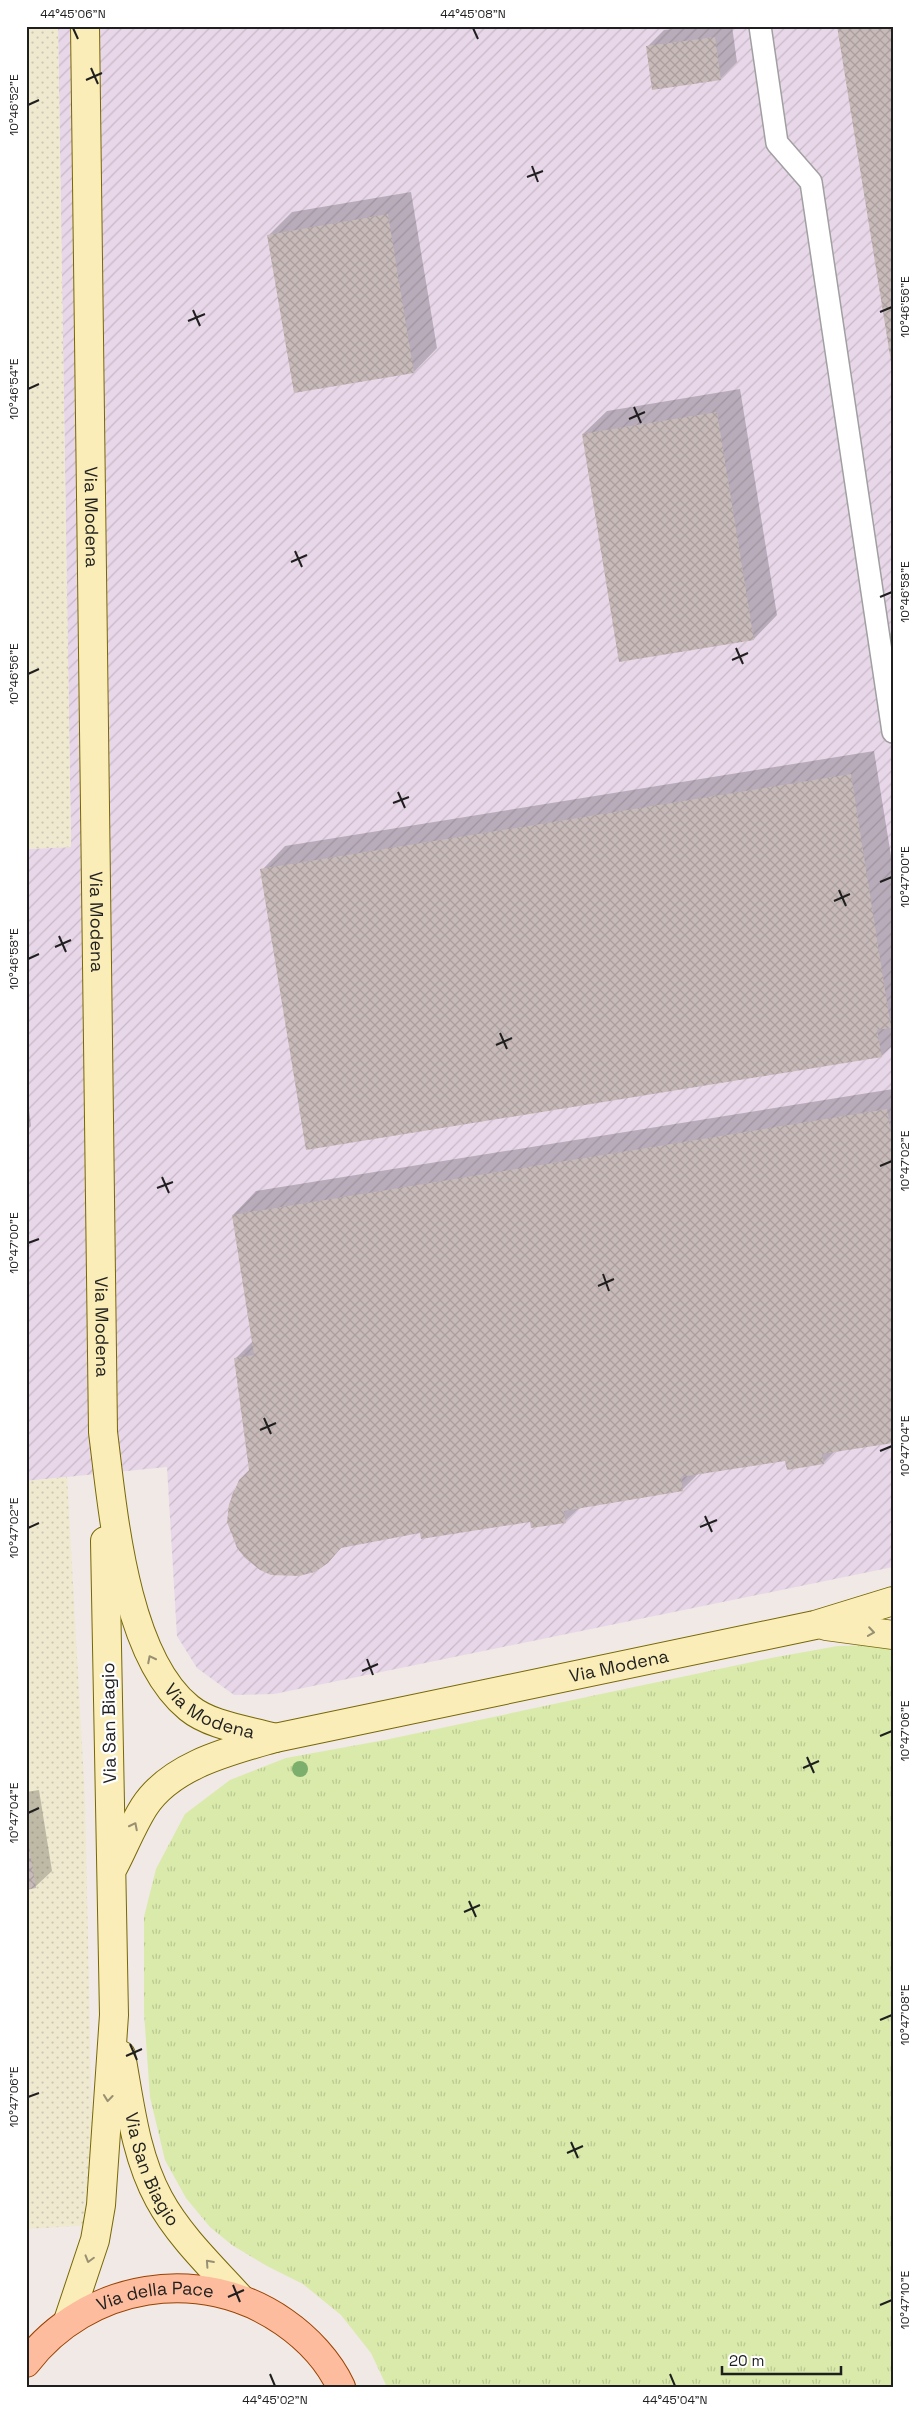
<svg xmlns="http://www.w3.org/2000/svg" width="919" height="2413" font-family="'Space Grotesk',sans-serif">
	<style>
		.industrial { fill: url(#industrial-furrows) }
		.farmland { fill: url(#farmland-dots) }
		.grass { fill: url(#grass-tufts) }
		.shadow { fill: #0003 }
		.building { fill: url(#building-cross-hatch) }
		.lines { fill: none; stroke-linecap: round; stroke-linejoin: round }
		.lane-casing { stroke: #a0a0a0; stroke-width: 24 }
		.secondary-casing { stroke: #786804; stroke-width: 30 }
		.primary-casing { stroke: #9a4100; stroke-width: 30 }
		.lane { stroke: #fff; stroke-width: 21 }
		.secondary { stroke: #faedb8; stroke-width: 28 }
		.primary { stroke: #fdbc9d; stroke-width: 28 }
		.tree { fill: #7caf6d }
		.oneway { stroke: #979073 }
		.ticks { fill: none; stroke: #1f1f1f; stroke-width: 2 }
		.labels { text-anchor: middle; stroke-width: 4.5; stroke-linejoin: round; paint-order: stroke }
		.street-label { font-size: 18px; fill: #1f1f1f; stroke: #fff }
		.neatline { fill: none; stroke: #1f1f1f; stroke-width: 2 }
		.ticks-label { font-size: 12px; text-anchor: middle; fill: #1f1f1f }
	</style>
	<defs>
		<pattern id="industrial-furrows" width="10" height="10" patternUnits="userSpaceOnUse" patternTransform="scale(1.25)"><rect width="10" height="10" fill="#e8d7e9"/><path d="M-1 1l2-2M0 10L10 0M9 11l2-2" fill="none" stroke="#c7b8c7"/></pattern>
		<pattern id="farmland-dots" width="8" height="8" patternUnits="userSpaceOnUse" patternTransform="scale(1.25)"><rect width="8" height="8" fill="#efe9d0"/><path d="M2 2h.1M6 6h.1" fill="none" stroke="#ccc7b2" stroke-width="1.8" stroke-linecap="round"/></pattern>
		<pattern id="grass-tufts" width="24" height="20" patternUnits="userSpaceOnUse" patternTransform="scale(1.25)"><rect width="24" height="20" fill="#d9eaaa"/><path d="M3 7l-1-3M5 7V3M7 7l1-3M15 17l-1-3M17 17v-4M19 17l1-3" fill="none" stroke="#bac892"/></pattern>
		<pattern id="building-cross-hatch" width="8" height="8" patternUnits="userSpaceOnUse" patternTransform="scale(1.25)"><rect width="8" height="8" fill="#c7bab8"/><path d="M0 0l8 8M0 8l8-8" fill="none" stroke="#aa9f9e"/></pattern>
	</defs>
	<rect width="100%" height="100%" fill="#f0e9e5"/>
	<!-- industrial -->
	<path class="industrial" d="M58,26h835v1541l-619,127 -40,1 -37,-27 -20,-32 -10,-169 -141,14v-632l45,-2z"/>
	<!-- farmland -->
	<path class="farmland" d="M26,26h32l13,821 -45,2z
		M67,1477l18,323 9,425 -68,4v-748z"/>
	<!-- grass -->
	<path class="grass" d="M887,1645l6,3v739h-506l-16,-34 -30,-38 -38,-31 -36,-18 -35,-21 -22,-18 -24,-29 -21,-38 -15,-63 -6,-85v-95l12,-48 29,-55 45,-34 56,-22 99,-18 386,-82 67,-12z"/>
	<!-- shadow -->
	<path class="shadow" d="M694,26h38l5,36 -16,16 -74,-31 17,-17z
		M411,192l26,156 -23,24 -145,-137 23,-23z
		M740,389l37,226 -23,24 -171,-205 24,-23z
		M874,751l19,117v177l-12,11 -619,-186 23,-24z
		M26,1085l5,41 -5,5z
		M893,1089v353l-58,9 -12,12 -36,-4 -88,14 -17,17 -102,17 -15,14h-34l-110,11 -78,14 -16,16 -98,-40 3,-27 8,-14 10,-11 -15,-111 18,-18 -20,-126 23,-24z
		M39,1790l13,81 -17,16 -9,2v-82l3,-1v-2h-3v-12z"/>
	<!-- building -->
	<path class="building" d="M837,26h56v342h-1z
		M715,37l6,43 -69,10 -6,-44z
		M388,214l26,159 -120,20 -27,-158z
		M717,412l37,228 -135,22 -37,-228z
		M851,774l40,254 -14,2 5,27 -576,93 -46,-281z
		M887,1109l6,34v300l-71,11 2,10 -37,6 -2,-9 -104,16 2,14 -119,20 2,12 -35,5 -1,-6 -109,17 -1,-6 -79,15 -13,15 -13,9 -16,4 -28,-1 -11,-5 -15,-12 -8,-10 -10,-26 2,-18 10,-24 10,-10 -15,-112 20,-3 -22,-140z
		M27,1833l9,55 -10,2v-56z"/>
	<g class="lines">
		<defs>
			<path id="lane" d="M760,26l17,117 34,39 82,550"/>
			<g id="secondary">
				<path id="s1" d="M85,26l18,1406c10,79 21,223 86,276 22,18 59,22 86,30"/>
				<path d="M826,1626l67,9"/>
				<path id="s2" d="M114,1866c10,-19 18,-40 30,-59 27,-42 86,-56 131,-69l540,-113 78,-24"/>
				<path id="s3" d="M121,2055c9,49 14,100 38,144 20,37 54,69 82,100"/>
				<path d="M68,2321l27,-81 6,-35 13,-190 -9,-474"/>
			</g>
			<g id="primary">
				<path id="s4" d="M26,2363c61,-80 175,-99 258,-41 23,16 45,39 57,65"/>
			</g>
		</defs>
		<!-- lane casing -->
		<use href="#lane" class="lane-casing"/>
		<!-- secondary casing -->
		<use href="#secondary" class="secondary-casing"/>
		<!-- primary casing -->
		<use href="#primary" class="primary-casing"/>
		<!-- lane -->
		<use href="#lane" class="lane"/>
		<!-- secondary -->
		<use href="#secondary" class="secondary"/>
		<!-- primary -->
		<use href="#primary" class="primary"/>
	</g>
	<!-- trees -->
	<circle class="tree" cx="300" cy="1769" r="8"/>
	<!-- one-way arrows -->
	<defs><path id="oneway-chevron" d="M-2-3.5L2.5 0L-2 3.5" fill="none" stroke-width="1.6" stroke-linecap="round" stroke-linejoin="round" transform="scale(1.25)"/></defs>
	<g class="oneway">
		<use href="#oneway-chevron" transform="translate(871 1632) rotate(8)"/>
		<use href="#oneway-chevron" transform="translate(151 1659) rotate(-117)"/>
		<use href="#oneway-chevron" transform="translate(134 1826) rotate(-63)"/>
		<use href="#oneway-chevron" transform="translate(108 2098) rotate(96)"/>
		<use href="#oneway-chevron" transform="translate(89 2259) rotate(106)"/>
		<use href="#oneway-chevron" transform="translate(209 2263) rotate(-132)"/>
	</g>
	<!-- ticks -->
	<path class="ticks" d="M73,28l5,11M473,28l5,11M91,68l7,16M86,80l16,-7M28,105l11,-5M532,166l6,16M527,177l16,-6M193,310l7,16M880,312l12,-5M188,321l17,-7M28,389l11,-5M634,407l7,16M629,419l16,-7M295,551l7,16M291,562l16,-7M880,597l12,-5M736,648l7,16M732,660l16,-7M28,674l11,-5M398,792l7,16M393,803l16,-6M880,882l12,-5M839,890l7,16M834,901l16,-7M59,936l7,16M55,947l16,-7M28,959l11,-5M500,1033l7,16M496,1045l16,-7M880,1166l12,-5M162,1177l7,16M157,1188l16,-6M28,1243l11,-4M603,1274l6,17M598,1286l16,-7M264,1418l7,16M260,1430l16,-7M880,1451l12,-5M705,1516l7,16M700,1527l17,-7M28,1528l11,-5M367,1659l6,16M362,1671l16,-7M880,1736l12,-5M807,1757l7,16M803,1768l16,-7M28,1813l11,-5M469,1901l7,16M464,1912l16,-7M880,2020l12,-5M130,2044l7,16M126,2056l16,-7M28,2097l11,-4M571,2142l7,16M567,2153l16,-7M233,2285l7,17M228,2297l16,-7M880,2305l12,-5M270,2374l5,12M670,2374l5,12"/>
	<g class="labels">
		<!-- street labels -->
		<g class="street-label">
			<text dy="6" stroke="none"><textPath href="#s1" startOffset="491">Via Modena</textPath></text>
			<text dy="6" stroke="none"><textPath href="#s1" startOffset="896">Via Modena</textPath></text>
			<text dy="6" stroke="none"><textPath href="#s1" startOffset="1301">Via Modena</textPath></text>
			<text dy="6" stroke="none"><textPath href="#s2" startOffset="569">Via Modena</textPath></text>
			<text dy="6" stroke="none"><textPath href="#s1" startOffset="1721">Via Modena</textPath></text>
			<text transform="translate(109 1723) rotate(-91)" y="6">Via San Biagio</text>
			<text dy="6" stroke="none"><textPath href="#s3" startOffset="119">Via San Biagio</textPath></text>
			<text dy="6" stroke="none"><textPath href="#s4" startOffset="152">Via della Pace</textPath></text>
		</g>
	</g>
	<!-- border -->
	<rect width="919" height="2413" fill="none" stroke="#ffffff" stroke-width="55"/>
	<!-- scale -->
	<path d="M722 2366v8h119v-8" fill="none" stroke="#1f1f1f" stroke-width="2.5"/>
	<text x="729" y="2366" font-size="15" fill="#1f1f1f" stroke="#ffffff" stroke-width="4" paint-order="stroke">20 m</text>
	<rect x="28" y="28" width="864" height="2358" class="neatline"/>
	<g class="ticks-label">
		<text x="73" y="18">44°45'06"N</text>
		<text x="473" y="18">44°45'08"N</text>
		<text transform="translate(14 105) rotate(-90)" y="4">10°46'52"E</text>
		<text transform="translate(905 307) rotate(-90)" y="4">10°46'56"E</text>
		<text transform="translate(14 389) rotate(-90)" y="4">10°46'54"E</text>
		<text transform="translate(905 592) rotate(-90)" y="4">10°46'58"E</text>
		<text transform="translate(14 674) rotate(-90)" y="4">10°46'56"E</text>
		<text transform="translate(905 877) rotate(-90)" y="4">10°47'00"E</text>
		<text transform="translate(14 959) rotate(-90)" y="4">10°46'58"E</text>
		<text transform="translate(905 1161) rotate(-90)" y="4">10°47'02"E</text>
		<text transform="translate(14 1243) rotate(-90)" y="4">10°47'00"E</text>
		<text transform="translate(905 1446) rotate(-90)" y="4">10°47'04"E</text>
		<text transform="translate(14 1528) rotate(-90)" y="4">10°47'02"E</text>
		<text transform="translate(905 1731) rotate(-90)" y="4">10°47'06"E</text>
		<text transform="translate(14 1813) rotate(-90)" y="4">10°47'04"E</text>
		<text transform="translate(905 2015) rotate(-90)" y="4">10°47'08"E</text>
		<text transform="translate(14 2097) rotate(-90)" y="4">10°47'06"E</text>
		<text transform="translate(905 2300) rotate(-90)" y="4">10°47'10"E</text>
		<text x="275" y="2404">44°45'02"N</text>
		<text x="675" y="2404">44°45'04"N</text>
	</g>
</svg>
